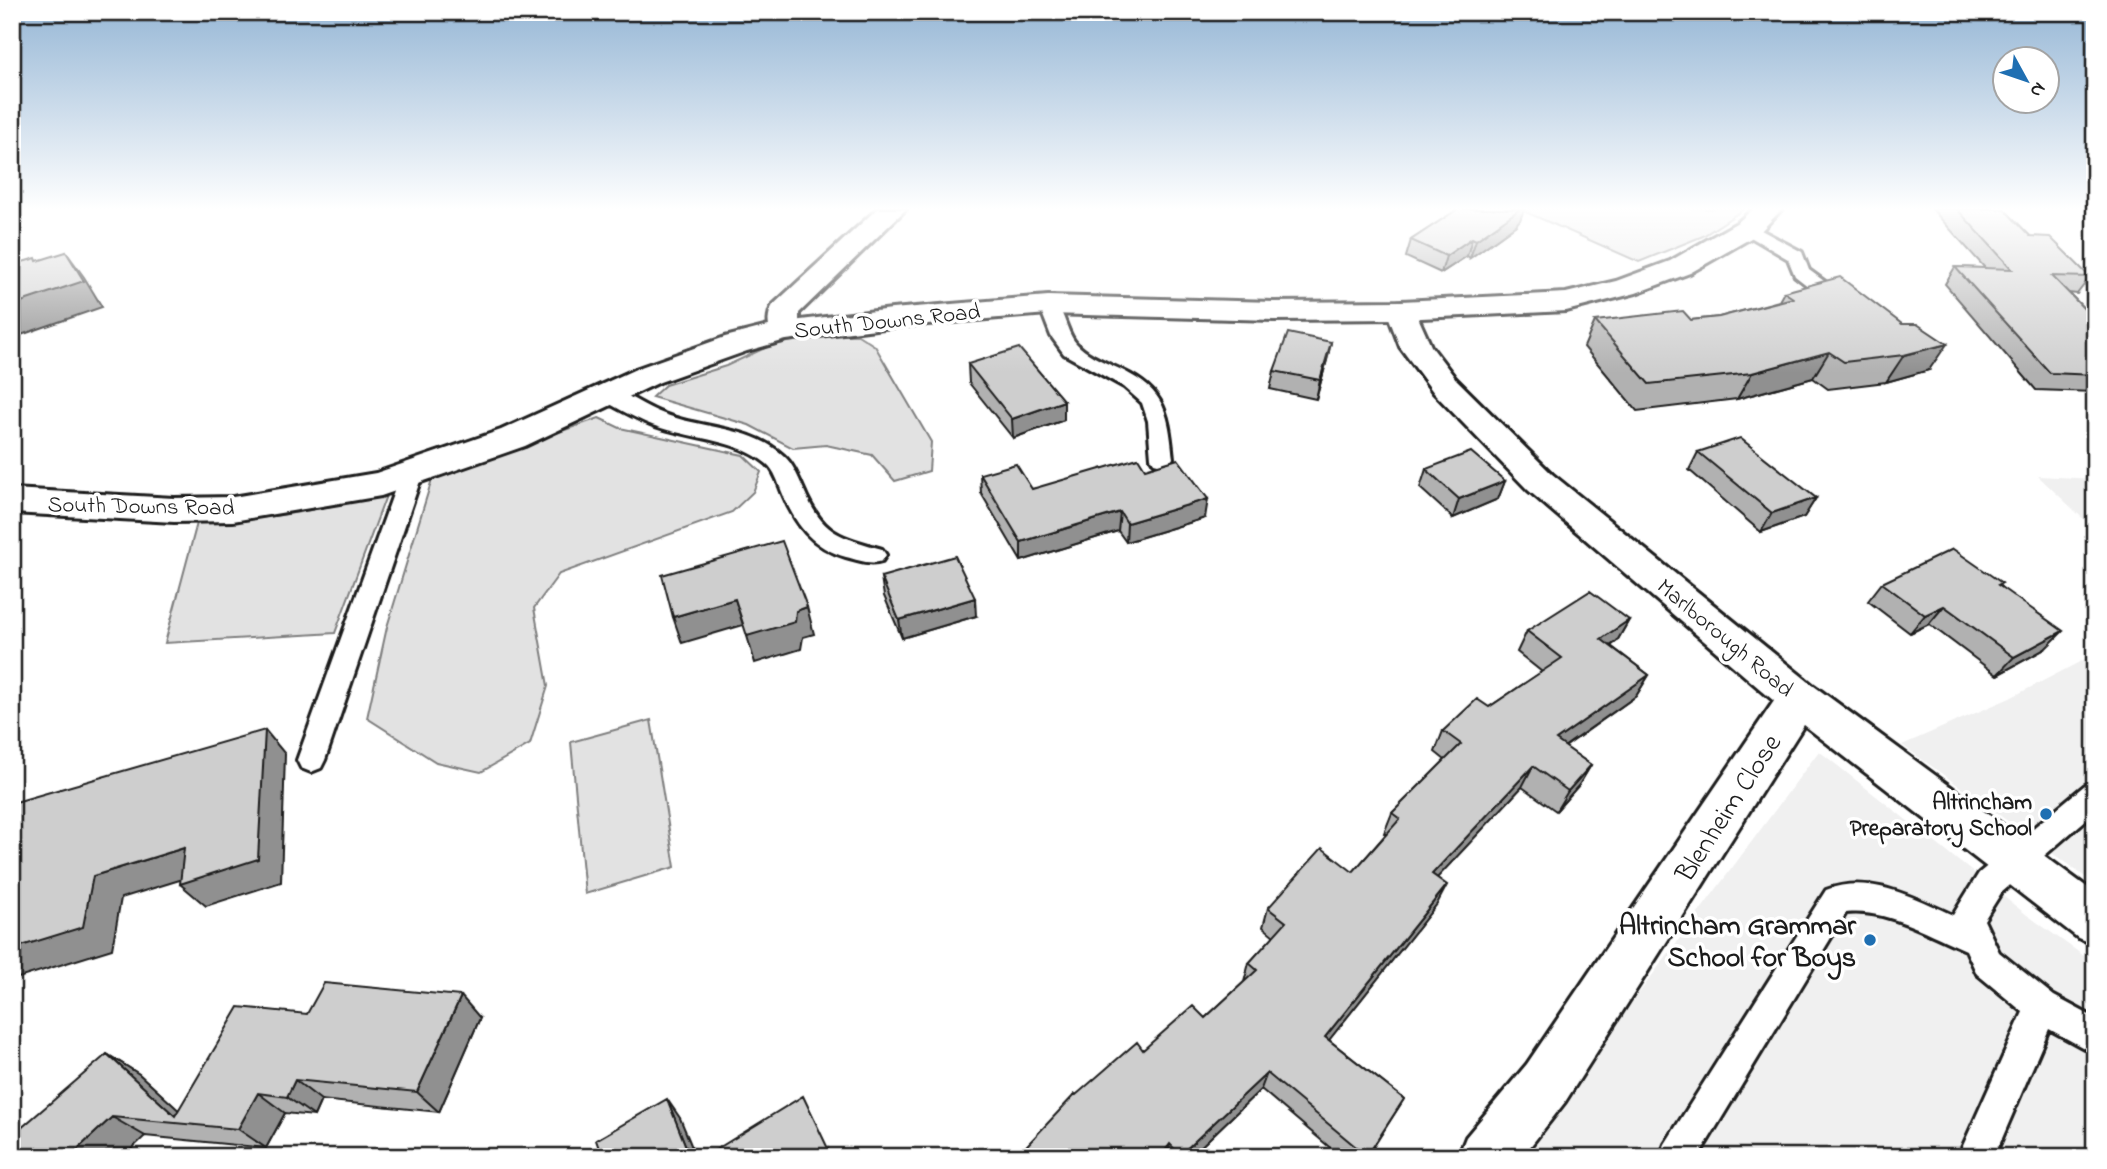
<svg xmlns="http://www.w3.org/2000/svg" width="2107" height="1169" font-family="'Indie Flower',sans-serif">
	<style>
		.built { fill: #f0f0f0 }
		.green { fill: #e2e2e2; stroke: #7f7f7f; stroke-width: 2 }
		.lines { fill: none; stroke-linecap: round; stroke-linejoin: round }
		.lane-casing { stroke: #1c1c1c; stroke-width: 6 }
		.street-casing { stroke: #1c1c1c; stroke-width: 6 }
		.secondary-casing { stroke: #1c1c1c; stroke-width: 6 }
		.lane { fill: #fff; fill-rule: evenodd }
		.street { fill: #fff; fill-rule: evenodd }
		.secondary { fill: #fff; fill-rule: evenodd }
		.wall { fill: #b1b1b1; stroke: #1c1c1c; stroke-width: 2 }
		.shaded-wall { fill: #909090; stroke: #1c1c1c; stroke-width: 2 }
		.building { fill: #cecece; stroke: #1c1c1c; stroke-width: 2 }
		.poi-dot { fill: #1f6fb2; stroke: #fff; stroke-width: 2.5 }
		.labels { text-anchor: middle; stroke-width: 7; stroke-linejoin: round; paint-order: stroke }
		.street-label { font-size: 23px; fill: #1c1c1c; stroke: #fff }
		.poi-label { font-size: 23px; font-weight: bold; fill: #1c1c1c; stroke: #fff; text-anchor: end }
		.near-street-label { font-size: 28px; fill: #1c1c1c; stroke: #fff }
		.near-poi-label { font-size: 28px; font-weight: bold; fill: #1c1c1c; stroke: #fff; text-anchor: end }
	</style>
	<rect width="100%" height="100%" fill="#fff"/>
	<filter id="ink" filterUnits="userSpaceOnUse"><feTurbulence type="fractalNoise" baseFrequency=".0143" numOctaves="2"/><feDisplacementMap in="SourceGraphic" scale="14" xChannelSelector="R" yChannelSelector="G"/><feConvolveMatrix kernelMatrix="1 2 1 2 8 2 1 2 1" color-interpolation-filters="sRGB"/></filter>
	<g filter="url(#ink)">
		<!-- built -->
		<path class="built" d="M2038,476l57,3v51z
			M2095,654v230l-193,-139 108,-47z
			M1819,751l208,164 68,49v193h-578z"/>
		<!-- green -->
		<path class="green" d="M1519,209h225l-41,27 -64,26z
			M817,335h41l17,11 56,96 -2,29 -34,10 -23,-26 -46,-10 -33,3 -44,-23 -97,-28 13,-12 61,-19 41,-19z
			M599,418l21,10 123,27 18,17 -8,20 -21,20 -173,62 -25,34 14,78 -18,58 -49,28 -45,-10 -69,-44 20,-91 46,-151z
			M387,493l-52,140 -170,10 32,-120c65,-2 128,-14 190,-30z
			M651,720l24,147 -90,27 -14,-152z"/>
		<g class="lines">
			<defs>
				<path id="lane" d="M1748,223l54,29 7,18 41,30 2,4 -2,4h-14l-41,-32 -7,-17 -46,-27 -3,-4 3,-4z
					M1048,299c16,4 17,32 28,44 10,11 24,17 37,23 50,22 55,40 60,92l-3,5 -8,2 -8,-2 -3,-5 -3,-37 -6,-18 -18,-16 -60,-33 -13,-18 -12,-31z
					M606,387c20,5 38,20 58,27 38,15 89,12 120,42 9,8 14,21 19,32 19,46 35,48 79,61l4,6 -4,6c-12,4 -24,-1 -36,-4 -35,-10 -51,-33 -64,-65 -4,-10 -7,-21 -15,-28 -29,-24 -71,-25 -106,-36 -22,-7 -42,-19 -62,-30l-3,-5 3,-5z
					M411,468l8,2 3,5 -97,285 -4,8 -10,4 -10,-4 -4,-8 103,-285 3,-5z
					M2095,782v30l-94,81 -17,27 15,32 55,44 41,22v36l-46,-25 -55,128h-36l65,-145 -46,-38 -11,-24c-38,-16 -79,-41 -120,-37l-148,244h-38l5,-13 161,-254c44,-17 87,8 127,25l26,-42 106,-88z"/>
				<path id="street" d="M877,209h29l-107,104v18l-4,6 -11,3 -11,-3c-6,-9 -6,-23 0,-32z
					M1401,301l11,3 19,42 25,33 96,95 262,212 281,207v52l-17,-7 -274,-213 -239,377 -43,55h-64l8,-20 61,-73 247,-363 -246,-211 -94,-97 -34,-46 -14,-37 4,-6z"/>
				<path id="secondary" d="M1753,209h29l-24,25 -68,39 -54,20 -70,18 -165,8 -127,1 -226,-6 -156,13 -106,13 -39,11 -87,31 -135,64 -144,50 -148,25 -59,1 -162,-9v-24l162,9 59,-1 143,-24 125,-43 137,-62 87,-31 59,-15 108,-13 156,-13 226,6 127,-1 165,-8 50,-12 54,-20 68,-39z"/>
			</defs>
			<!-- lane casing -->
			<use href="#lane" class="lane-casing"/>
			<!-- street casing -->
			<use href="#street" class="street-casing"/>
			<!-- secondary casing -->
			<use href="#secondary" class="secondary-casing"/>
			<!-- lane -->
			<use href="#lane" class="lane"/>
			<!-- street -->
			<use href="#street" class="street"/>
			<!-- secondary -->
			<use href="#secondary" class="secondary"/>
		</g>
		<!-- wall -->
		<path class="wall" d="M1458,209h66l-4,11 -2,2 -2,3 -46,33 -3,-2 -26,17 -35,-16 5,-17z
			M1932,209h72l26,27 60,41 -13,17 -8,-1 26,27v72l-59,-2 -91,-106 10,-17 30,1z
			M1784,292l145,78 -43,12 -58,7 -15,-11 -76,21 -100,12 -53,-64 11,-26 96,-1 28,-3 60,-16z
			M1331,342l-4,18 -11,39 -46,-10 4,-18z
			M968,364l96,37v19l-51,18 -44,-55z
			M1698,452l118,46 -12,19 -43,15 -72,-62z
			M1145,469l60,49 -79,24 -8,-11 -97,30 -40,-68 -1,-19 52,15z
			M1426,469l79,12 -7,18 -45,19 -33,-30z
			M881,577l95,39 -74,22 -18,-42z
			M1882,583l118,3 45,63 -48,26 -68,-51 -19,9 -42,-32z
			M1629,620l-12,21 -6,5 38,29 -13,21 -71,51 26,18 -12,20 -23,26 -34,-24 -85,90v27l-108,136 75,59 -37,58h-26l-80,-68 -71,68h-174l60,-62 67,-45 62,-32 39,-36 5,-19 25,-27 -11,-9 5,-19 85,-36 33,-38 -2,-1 8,-20 53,-53 -10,-8 8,-21 46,-24 53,-35 -25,-20 10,-21z
			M307,1014l173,4 -41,94 -118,-12 -7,16 -29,-3 -19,35 -121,-12 -133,21 95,-103 32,20 39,36z"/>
		<!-- shaded-wall -->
		<path class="shaded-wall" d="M1519,209h5l-4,11 -2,2 -2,3 -46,33 6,-18z
			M1472,238l-5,18 -26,17 5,-17z
			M66,252l18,25 18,30 -90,31v-33z
			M1331,342l-4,18 -11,39 4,-19z
			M1947,344l-18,26 -43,12 18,-27z
			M1829,352l-16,26 -76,21 15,-26z
			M1064,401v19l-51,18 -1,-19z
			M1505,481l-7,18 -45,19 6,-19z
			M1816,498l-12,19 -43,15 11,-19z
			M1208,499l-3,19 -79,24 1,-19z
			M1120,512l-2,19 -97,30v-19z
			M975,598l1,18 -74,22 -3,-18z
			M735,599l8,26 -61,18 -9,-26z
			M1944,606l-15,18 -19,9 15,-18z
			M807,607l7,27 -11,3 -2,12 -46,14 -8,-27 49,-25z
			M1629,620l-12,21 -27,19 11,-21z
			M2063,631l-18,18 -48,26 17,-18z
			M1649,675l-13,21 -92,65 12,-21z
			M265,730l20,24 -4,128 -75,24 -26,-22z
			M1591,765l-12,20 -23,26 12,-20z
			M1533,766l-11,21 -99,106 9,-19z
			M184,848l25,23 -88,27 -9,51 -100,31v-31l81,-73z
			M1447,885l-10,19 -119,150 7,-17z
			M461,996l19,22 -41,94 -22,-20z
			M107,1054l32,20 56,51 -20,-9z
			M1267,1073l-6,16 -71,68h-11l1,-2z
			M295,1080l26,20 -7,16 -27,-19z
			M258,1093l27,20 -19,35 -28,-19z
			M667,1099l13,19 16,39h-6z
			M112,1117l33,19 -22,21h-54z
			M1170,1144l-3,13h-7z"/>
		<!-- building -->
		<path class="building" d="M1458,209h62l-44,31 -4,-2 -26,18 -35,-16z
			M1957,209h47l26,27 20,1 40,40 -38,-1 43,44v55l-45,-2 -95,-106 57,2z
			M66,252l18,29 -72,24v-40l24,-7 1,3z
			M1840,277l62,47h15l30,20 -43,11 -60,7 -15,-10 -77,21 -103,11 -54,-63 88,-10 8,9 28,-3 74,-19 -9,-6z
			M1288,333l43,9 -11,38 -46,-9z
			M1019,348l45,53 -52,18 -44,-55z
			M1740,438l76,60 -44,15 -74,-61z
			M1471,452l34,29 -46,18 -33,-30z
			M1138,458l7,11 33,-10 30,40 -81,24 -7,-11 -99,30 -41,-68 36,-10 16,25z
			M782,541l25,66 -11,4 -1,11 -48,14 -12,-37 -62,18 -11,-42z
			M1953,549l49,34 -4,2 65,46 -49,26 -70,-51 -19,9 -43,-32z
			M955,556l20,42 -76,22 -18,-43z
			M1590,591l39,29 -28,19 48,36 -93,65 35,25 -23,26 -35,-25 -101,108 15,11 -122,152 79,62 -37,57 -100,-83 -87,82 -10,-11 -10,13h-144l59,-63 1,1 61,-53 6,8 50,-44 12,12 52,-48 -8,-7 37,-41 -18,-14 54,-60 31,24 47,-53 -8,-6 69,-69 -18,-13 34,-32 12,8 73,-49 -35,-27z
			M265,730l-7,129 -78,25 4,-36 -91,28 -10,51 -71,22v-146z
			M324,983l137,13 -44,96 -122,-12 -8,17 -29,-4 -20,36 -126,-12 -43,40h-57v-21l95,-82 68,62 64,-109 68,7z
			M803,1096l29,61h-128z
			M667,1099l23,58h-88l-6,-17z"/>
	</g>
	<!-- sky -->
	<linearGradient id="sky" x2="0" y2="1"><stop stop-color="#95b6d5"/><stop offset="0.56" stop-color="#fff"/><stop offset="1" stop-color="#fff" stop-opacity="0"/></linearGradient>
	<rect width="2107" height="373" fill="url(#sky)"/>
	<!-- markers -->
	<g class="poi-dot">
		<circle cx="2046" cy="814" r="7"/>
		<circle cx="1870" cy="940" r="7"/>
	</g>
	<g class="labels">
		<!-- street labels -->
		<g class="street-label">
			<text transform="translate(887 320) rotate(-6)" y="8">South Downs Road</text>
			<text transform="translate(141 505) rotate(1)" y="8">South Downs Road</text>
			<text transform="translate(1726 637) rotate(40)" y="8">Marlborough Road</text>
		</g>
		<!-- poi labels -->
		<g class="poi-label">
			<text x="2032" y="809">Altrincham<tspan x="2032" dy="26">Preparatory School</tspan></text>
		</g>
		<!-- near-street labels -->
		<g class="near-street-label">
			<text transform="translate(1727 807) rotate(-57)" y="10">Blenheim Close</text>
		</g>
		<!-- near-poi labels -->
		<g class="near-poi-label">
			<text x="1856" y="934">Altrincham Grammar<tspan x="1856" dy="32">School for Boys</tspan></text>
		</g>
	</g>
	<!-- margin -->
	<rect width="2107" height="1169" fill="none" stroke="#fff" stroke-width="42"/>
	<rect x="21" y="21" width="2065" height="1127" fill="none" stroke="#1c1c1c" stroke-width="2.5" filter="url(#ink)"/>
	<!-- north arrow -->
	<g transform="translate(2026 80) rotate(130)"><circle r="33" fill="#ffffff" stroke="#a4a4a4" stroke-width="2"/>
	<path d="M0-5L12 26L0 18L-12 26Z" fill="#1f6fb2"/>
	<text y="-10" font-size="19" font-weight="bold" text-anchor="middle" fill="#1c1c1c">N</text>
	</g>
</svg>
